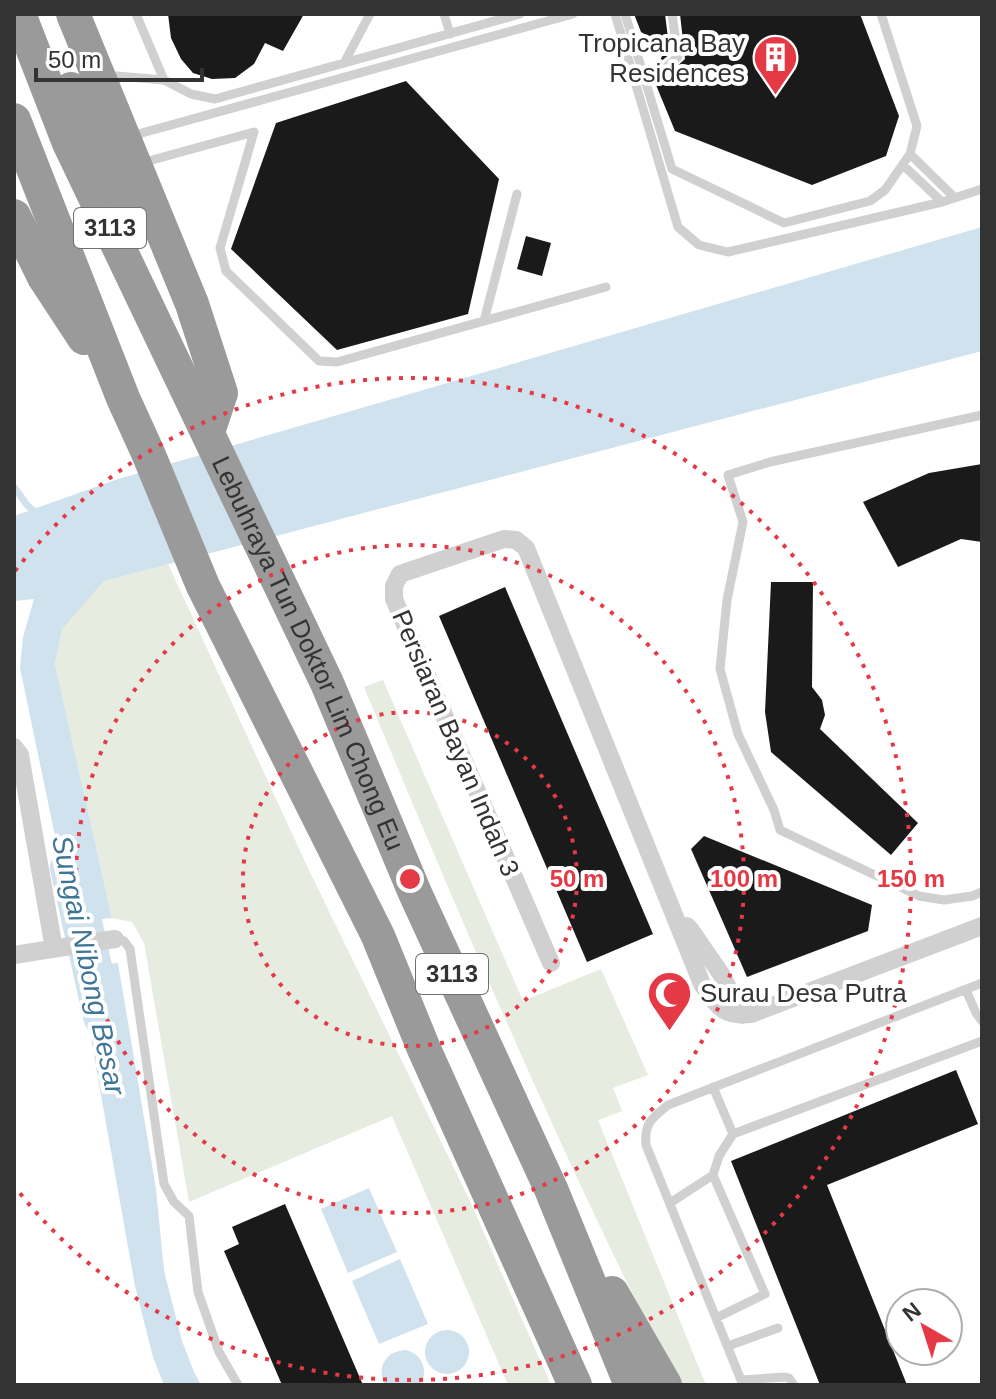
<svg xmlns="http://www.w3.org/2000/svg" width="996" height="1399" font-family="Arial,sans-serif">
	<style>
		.green { fill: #e6ecdf }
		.water { fill: #cfe2ee }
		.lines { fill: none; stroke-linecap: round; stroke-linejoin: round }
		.stream { stroke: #cfe2ee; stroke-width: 7 }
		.river { stroke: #cfe2ee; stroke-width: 40 }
		.building { fill: #1a1a1a }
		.lane { stroke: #d0d0d0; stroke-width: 9 }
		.street { stroke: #d0d0d0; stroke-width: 18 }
		.highway { stroke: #9a9a9a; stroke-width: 34 }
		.ring { fill: none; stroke: #e63946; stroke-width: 4; stroke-dasharray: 4 8 }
		.labels { text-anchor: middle; stroke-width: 8; stroke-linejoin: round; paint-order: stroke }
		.shield { fill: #fff; stroke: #707070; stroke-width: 2 }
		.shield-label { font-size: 24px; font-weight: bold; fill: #333 }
		.poi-label { font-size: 26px; fill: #333; stroke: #fff; text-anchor: end }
		.street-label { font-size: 26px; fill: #333; stroke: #fff }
		.water-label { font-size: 28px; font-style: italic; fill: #3f7597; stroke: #fff }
		.centre { fill: #e63946; stroke: #fff; stroke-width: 4 }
		.ring-label { font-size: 24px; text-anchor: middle; font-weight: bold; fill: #e63946; stroke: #fff; stroke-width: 8; stroke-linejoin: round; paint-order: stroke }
	</style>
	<rect width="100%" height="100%" fill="#fff"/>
	<!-- green -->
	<path class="green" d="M168,564l138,300 163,335 82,186h-43l-116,-269 -203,86 -45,-259 -12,-21 -20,-4 -57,-254 6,-35 43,-48z
		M383,680l140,321 78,-32 47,106 -35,13 9,23 -24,9 108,265h-28c-116,-227 -216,-462 -314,-698z"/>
	<!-- water -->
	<path class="water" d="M982,227v124l-878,230 -42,48 -7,35 57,254 -39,4 -53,-254 3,-31 11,-38 -20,2v-85l104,-37z
		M118,963l38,226 8,82 18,70 12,31 7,13h-37l-11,-28 -18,-71 -57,-320z
		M369,1188l28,64 -49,21 -27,-64z
		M400,1259l28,65 -49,20 -27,-63z
		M425 1352a22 22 0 1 1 44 0a22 22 0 1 1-44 0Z
		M406,1350c17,5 22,19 15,35h-36c-9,-18 1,-34 21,-35z"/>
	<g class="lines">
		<!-- stream -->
		<path class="stream" d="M14,487l13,18 12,11"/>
		<!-- river -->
		<path class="river" d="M70,868l33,148"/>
	</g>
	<!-- building -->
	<path class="building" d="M168,14h136l-21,37 -18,-8 -11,21 -19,14 -23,1 -19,-6 -12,-14 -10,-21z
		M634,14h31l5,40 -11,9 7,-16 -25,-15z
		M680,14h180l39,102 -13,40 -74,29 -137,-54 -19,-46 29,-26z
		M406,81l93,98 -31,135 -131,36 -106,-101 45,-126z
		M526,236l25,7 -9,33 -25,-7z
		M982,464v78l-21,-3 -63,28 -35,-65 66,-29z
		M771,582h42l-1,105 10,13 3,15 -5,14 98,94 -27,32 -120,-103 -6,-40z
		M505,587l148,347 -66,28 -148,-346z
		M704,836l168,69 -4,26 -121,46 -56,-128z
		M956,1070l22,54 -151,61 80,200h-87l-89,-224z
		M285,1204l78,181h-81l-58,-134 15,-7 -7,-17z"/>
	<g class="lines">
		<!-- lane -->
		<path class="lane" d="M136,14l28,66
			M444,14l6,20
			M615,14l63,213 21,18 29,7 214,-50 40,-13
			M625,14l47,155 112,54 86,-22 15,-11 25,-36 7,-28 -36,-112
			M344,63l26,-49
			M105,75l59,5 27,14 24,5 305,-85
			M646,84l32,-27 -6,-43
			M131,136l442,-122
			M910,154l45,44
			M141,163l113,-31 -34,116 6,23 93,90 18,1 269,-75
			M903,165l39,37
			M484,321l33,-127
			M982,415l-212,47 -42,13 15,47 -16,78 -7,69 18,65 36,76 6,20 139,66 25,4 28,-4 10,-4
			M115,939l9,2 6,8 34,235 10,18 15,14 9,76 21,60 19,33
			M966,990l10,23 6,8
			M713,1087l20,47
			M713,1175l52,119 -49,24
			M670,1203l43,-28 6,-19 14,-22 249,-93
			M728,1346l50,-18
			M741,1380l44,-3 4,1 5,7
			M743,1385l-97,-240c-2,-22 6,-27 22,-40l314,-122"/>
		<!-- street -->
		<path class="street" d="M14,747l6,8 34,194
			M687,926l3,3 31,45 21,41
			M14,955l101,-16
			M551,963l-157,-364v-13l6,-12 104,-35 12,1 10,8 176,436c16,22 20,33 49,30l231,-88"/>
		<!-- highway -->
		<g class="highway">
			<path id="s1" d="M19,14l50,129 258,540 88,210 136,296 80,196"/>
			<path d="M73,14l119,290 29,89 -13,39"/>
			<path d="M71,89l52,112"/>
			<path d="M14,120l109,278 25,55 55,133 175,350 46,113 151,336"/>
			<path d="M14,216l30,61 40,61"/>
			<path d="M612,1293l53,92"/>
		</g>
	</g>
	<!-- distance rings -->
	<g class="ring">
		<circle cx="410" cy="879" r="167"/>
		<circle cx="410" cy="879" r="334"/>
		<path d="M15 571A501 501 0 1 1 15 1187"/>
	</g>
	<!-- icons -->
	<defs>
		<symbol id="building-pin" viewBox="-11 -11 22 30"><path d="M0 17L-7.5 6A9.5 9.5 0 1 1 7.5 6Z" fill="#e63946" stroke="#fff"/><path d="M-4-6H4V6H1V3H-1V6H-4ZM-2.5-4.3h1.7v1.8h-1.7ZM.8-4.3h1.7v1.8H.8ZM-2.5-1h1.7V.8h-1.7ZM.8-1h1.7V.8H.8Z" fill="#fff"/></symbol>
		<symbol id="mosque-pin" viewBox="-11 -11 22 30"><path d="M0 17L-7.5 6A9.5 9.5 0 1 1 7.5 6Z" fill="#e63946" stroke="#fff"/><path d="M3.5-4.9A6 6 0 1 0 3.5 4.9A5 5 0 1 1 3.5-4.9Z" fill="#fff"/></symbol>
	</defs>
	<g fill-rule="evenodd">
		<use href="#building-pin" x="750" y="32" width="51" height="69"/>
		<use href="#mosque-pin" x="644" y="968" width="51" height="69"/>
	</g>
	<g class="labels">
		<!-- shield labels -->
		<g class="shield">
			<rect x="74" y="208" width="72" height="40" rx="6"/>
			<rect x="416" y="954" width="72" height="40" rx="6"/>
		</g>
		<g class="shield-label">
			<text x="110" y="236">3113</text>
			<text x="452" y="982">3113</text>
		</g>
		<!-- poi labels -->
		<g class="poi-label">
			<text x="745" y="52">Tropicana Bay<tspan x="745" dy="30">Residences</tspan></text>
			<text x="700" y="1002" text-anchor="start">Surau Desa Putra</text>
		</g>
		<!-- street labels -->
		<g class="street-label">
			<text dy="9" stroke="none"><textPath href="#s1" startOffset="702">Lebuhraya Tun Doktor Lim Chong Eu</textPath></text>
			<text transform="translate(456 743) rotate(67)" y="9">Persiaran Bayan Indah 3</text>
		</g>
		<!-- water labels -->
		<g class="water-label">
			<text transform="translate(89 965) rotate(78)" y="10">Sungai Nibong Besar</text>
		</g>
	</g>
	<circle cx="410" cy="879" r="12" class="centre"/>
	<g class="ring-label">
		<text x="577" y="887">50 m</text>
		<text x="744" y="887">100 m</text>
		<text x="911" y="887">150 m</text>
	</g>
	<!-- border -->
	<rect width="996" height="1399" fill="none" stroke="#333333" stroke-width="32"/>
	<!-- north arrow -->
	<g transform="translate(924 1327) rotate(321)"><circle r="38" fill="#ffffff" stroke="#adadad" stroke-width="2"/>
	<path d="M0-6L14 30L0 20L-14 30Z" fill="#e63946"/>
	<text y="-12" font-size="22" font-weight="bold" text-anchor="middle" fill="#333333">N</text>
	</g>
	<!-- scale -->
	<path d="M36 68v12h166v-12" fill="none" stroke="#333333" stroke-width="4"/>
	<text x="48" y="68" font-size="24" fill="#333333" stroke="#ffffff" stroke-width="6" paint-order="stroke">50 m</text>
</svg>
